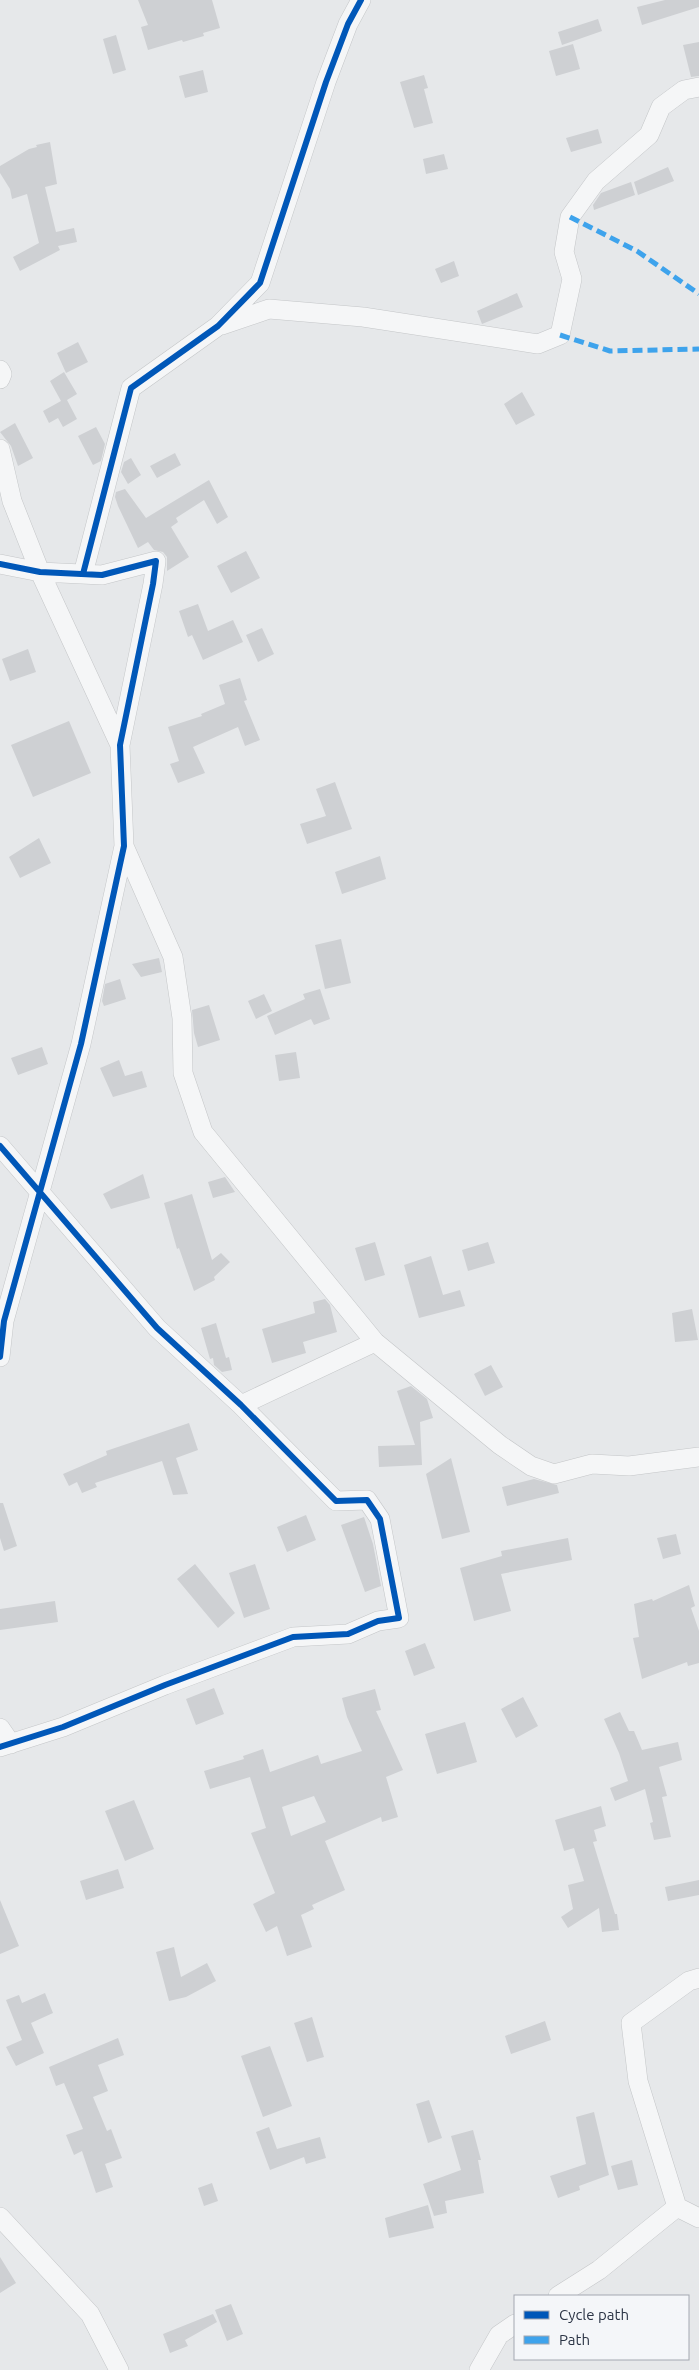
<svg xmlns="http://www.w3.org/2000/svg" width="699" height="2370" font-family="Ubuntu,sans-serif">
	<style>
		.building { fill: #ced0d3; fill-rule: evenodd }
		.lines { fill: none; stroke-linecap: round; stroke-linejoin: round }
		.minor-casing { stroke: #c4c6c8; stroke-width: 20 }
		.minor { stroke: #f5f6f7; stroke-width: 19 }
		.quiet { stroke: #3ea3ec; stroke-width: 5; stroke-dasharray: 10 5; stroke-linecap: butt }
		.cycleway-casing { stroke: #f4f6f9; stroke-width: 9 }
		.cycleway { stroke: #0057b8; stroke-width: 6 }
	</style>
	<rect width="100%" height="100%" fill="#e6e8ea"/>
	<!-- building -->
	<path class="building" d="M138,0h74l8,28 -17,5 1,3 -21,6 -1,-2 -34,10 -7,-23 7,-2z
		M665,0h34v7l-57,18 -5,-18z
		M598,19l4,12 -40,14 -4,-13z
		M116,35l10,35 -13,4 -10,-35z
		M699,42v34l-8,1 -8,-32z
		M573,44l7,25 -24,7 -7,-25z
		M203,70l5,22 -23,6 -6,-22z
		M424,75l4,13 -4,1 9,34 -19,5 -14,-46z
		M598,129l4,14 -31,9 -5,-14z
		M50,142l7,42 -12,3 11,45 18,-4 3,14 -19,4 2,4 -40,21 -7,-14 26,-14 -12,-49 -15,5 -2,-10 -10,-16v-7l29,-17 8,-2 -1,-2z
		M444,154l4,15 -22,5 -3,-15z
		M668,167l6,14 -36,14 -4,-13z
		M631,182l4,13 -41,15 -1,-5 8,-12z
		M454,261l5,15 -18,7 -6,-14z
		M517,293l6,14 -41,17 -5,-13z
		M78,342l10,20 -22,11 -9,-20z
		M64,372l13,22 -10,6 10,19 -14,8 -5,-9 -9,5 -6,-12 18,-10 -11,-20z
		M522,392l13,23 -19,10 -12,-21z
		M15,423l18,35 -15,8 -7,-20 -11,-14z
		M96,427l9,17 -4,17 -8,4 -15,-29z
		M175,453l6,12 -24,13 -7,-12z
		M131,458l10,17 -13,9 -7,-12 3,-10z
		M209,480l19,37 -11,7 -13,-24 -28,18 2,4 -7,5 18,30 -22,14v-14l-4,-5 -9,-2 -6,-8 -10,6 -20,-42 -3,-9 1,-5 9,-3 21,29z
		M246,551l14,27 -29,15 -14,-27z
		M198,604l10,27 25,-11 10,22 -40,18 -11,-25 -4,2 -9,-26z
		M262,628l12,26 -16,8 -12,-27z
		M28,649l8,23 -26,9 -8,-22z
		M240,678l7,22 -3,1 16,39 -15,6 -7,-19 -45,20 12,26 -27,10 -8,-19 9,-3 -11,-34 34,-11 -1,-2 24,-10 -6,-19z
		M69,721l22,52 -58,24 -22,-52z
		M335,782l17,47 -45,15 -7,-20 26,-8 -10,-27z
		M39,838l12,25 -31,15 -11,-21z
		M380,856l6,23 -44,15 -7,-22z
		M341,939l10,44 -26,6 -10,-44z
		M159,958l3,14 -21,5 -9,-13z
		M120,979l6,20 -22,7 -2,-5 3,-17z
		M320,989l10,30 -16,6 -3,-6 -36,16 -8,-19 38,-17 -2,-5z
		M264,994l8,17 -16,8 -8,-18z
		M209,1005l11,35 -22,7 -4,-14 -2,-23z
		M42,1047l6,17 -30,11 -7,-17z
		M296,1052l4,26 -21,3 -4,-26z
		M119,1060l6,16 17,-5 5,16 -34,10 -13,-29z
		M143,1174l7,24 -39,11 -8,-15z
		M225,1177l10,15 -22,6 -5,-16z
		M192,1194l20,66 9,-7 9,9 -16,15 1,3 -21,11 -15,-43 -2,1 -13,-46z
		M375,1242l10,33 -20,6 -10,-33z
		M488,1242l7,21 -27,8 -6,-21z
		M431,1256l12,39 17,-5 5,16 -46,12 -15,-53z
		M325,1299l5,6 7,27 -34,10 3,11 -34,10 -10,-34 53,-16 -2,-11z
		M692,1309l6,31 -23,2 -3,-29z
		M216,1323l10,35 3,-1 3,13 -10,2 -8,-7 -1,-7 -3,1 -9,-31z
		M491,1365l12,22 -18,9 -11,-22z
		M411,1386l16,13 6,19 -13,4 2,43 -43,2 -1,-21 37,-1 -18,-54z
		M189,1423l9,27 -22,8 12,36 -15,1 -11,-34 -67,22 2,4 -15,6 -5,-11 -8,4 -6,-12 44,-19 -1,-4z
		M451,1458l19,74 -28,7 -16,-65z
		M534,1479l23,6 2,8 -52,13 -5,-19z
		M0,1503h3l14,43 -13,5 -4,-13z
		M306,1515l10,25 -29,12 -10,-25z
		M364,1517l9,27 8,42 -16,6 -24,-67z
		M676,1534l5,20 -18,5 -6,-21z
		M568,1538l4,22 -71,14 10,37 -37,10 -14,-53 42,-12 -1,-5z
		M195,1564l40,49 -17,15 -41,-49z
		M255,1564l15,45 -26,9 -15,-45z
		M689,1585l6,21 -4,2 8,23v32l-11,3 -1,-4 -45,17 -9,-41 6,-1 -5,-33 18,-5 1,2z
		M55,1601l3,21 -58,8v-21z
		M425,1643l10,25 -21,8 -9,-25z
		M214,1688l10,26 -28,11 -10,-26z
		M375,1689l6,21 -5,1 27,59 -17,7 12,40 -16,5 -1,-5 -56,24 20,49 -33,15 2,4 -13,6 11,32 -25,9 -10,-30 -11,6 -13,-28 22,-11 -24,-60 15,-5 -16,-51 -40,12 -6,-18 40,-12 -1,-3 20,-7 7,23 48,-17 3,9 41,-13 -15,-34 -5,-19zM314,1796l12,26 -35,14 -9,-29z
		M523,1697l15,29 -22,12 -15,-29z
		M620,1712l9,19h5l8,19 36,-8 4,18 -23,7 8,29 -5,1 9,40 -17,3 -4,-17 3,-1 -8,-33 -30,12 -5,-13 18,-7 -9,-28 -15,-34z
		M465,1722l12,40 -40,12 -12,-40z
		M134,1800l20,49 -29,12 -20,-50z
		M601,1806l5,20 -12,4 3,11 -4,1 22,72h2l2,16 -17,2 -3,-24 -31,20 -7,-11 12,-8 -5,-24 16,-4 -10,-33 -10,3 -9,-31z
		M118,1869l6,19 -38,12 -6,-19z
		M699,1880v15l-31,6 -3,-14z
		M0,1900l19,46 -19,8z
		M174,1947l7,30 26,-14 9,18 -30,16 -17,4 -13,-49z
		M45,1993l8,20 -22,10 13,30 -28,13 -10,-19 16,-7 -16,-40 13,-5 3,8z
		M312,2017l12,40 -17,5 -13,-39z
		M545,2021l6,19 -40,14 -6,-18z
		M118,2038l6,17 -26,10 10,26 -15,6 14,34 4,-2 11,29 -17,6 8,23 -17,6 -14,-42 -8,4 -8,-20 17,-6 -19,-46 -8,3 -7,-19z
		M270,2046l22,60 -29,11 -22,-61z
		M429,2100l13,38 -14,5 -12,-39z
		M594,2112l15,63 -30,11 1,4 -22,8 -8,-22 36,-12 -10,-47z
		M269,2127l8,22 43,-12 6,21 -20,6 -2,-7 -34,13 -14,-38z
		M473,2130l8,30h-3l6,33 -39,8 2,12 -13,3 -11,-32 38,-14 -10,-34z
		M632,2160l6,25 -20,5 -7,-24z
		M212,2183l6,18 -14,5 -6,-18z
		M428,2205l6,23 -45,10 -4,-20z
		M0,2257l16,26 -16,10z
		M231,2304l12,30 -16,7 -12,-31z
		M213,2314l4,8 -32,18 3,6 -18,7 -7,-19z"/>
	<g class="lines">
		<defs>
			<path id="minor" d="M222,325l47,-16 94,8 175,27 22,-9 12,-56 -8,-27 6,-35 26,-36 53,-46 12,-28 23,-17 15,-3
				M0,370l2,4 -2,5
				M0,449l12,52 28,71 80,173
				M0,564l40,8 62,3 54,-14 -3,23 -33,161 4,101 -43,198 -77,277 -4,36
				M83,574l48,-186 87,-62 42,-43 66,-201 22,-58 13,-24
				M124,846l49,111 9,61 1,55 20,59 172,210 125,103 31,21 23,8 38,-10 37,2 70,-9
				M0,1146l157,182 84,77 95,96 31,-1 13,19 19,99 -21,3 -30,13 -55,3 -128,48 -102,42 -63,20
				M241,1405l134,-63
				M0,1728l11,16
				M699,1978l-10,3 -58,42 7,58 39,126 22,11
				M0,2217l90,97 29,56
				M558,2296l41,-26 78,-63
				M479,2370l20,-35 16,-11"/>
		</defs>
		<!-- minor casing -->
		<use href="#minor" class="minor-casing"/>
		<!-- minor -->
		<use href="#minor" class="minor"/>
		<!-- quiet -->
		<path class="quiet" d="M570,217l67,34 62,43
			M560,335l50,16 89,-2"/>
		<defs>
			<path id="cycleway" d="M0,564l40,8 62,3 54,-14 -3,23 -33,161 4,101 -43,198 -77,277 -4,36
				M83,574l48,-186 87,-62 42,-43 66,-201 22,-58 13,-24
				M0,1146l157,182 84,77 95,96 31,-1 13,19 19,99 -21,3 -30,13 -55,3 -128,48 -102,42 -63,20"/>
		</defs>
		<!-- cycleway casing -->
		<use href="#cycleway" class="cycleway-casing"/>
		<!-- cycleway -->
		<use href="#cycleway" class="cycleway"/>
	</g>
	<!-- legend -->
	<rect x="514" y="2295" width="175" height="65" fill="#f4f6f9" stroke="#a4a8b1"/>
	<rect x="524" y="2311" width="25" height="8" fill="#0057b8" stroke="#a4a8b1"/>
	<text x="559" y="2320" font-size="15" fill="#2b3445">Cycle path</text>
	<rect x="524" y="2336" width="25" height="8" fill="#3ea3ec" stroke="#a4a8b1"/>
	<text x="559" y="2345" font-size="15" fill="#2b3445">Path</text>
</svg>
